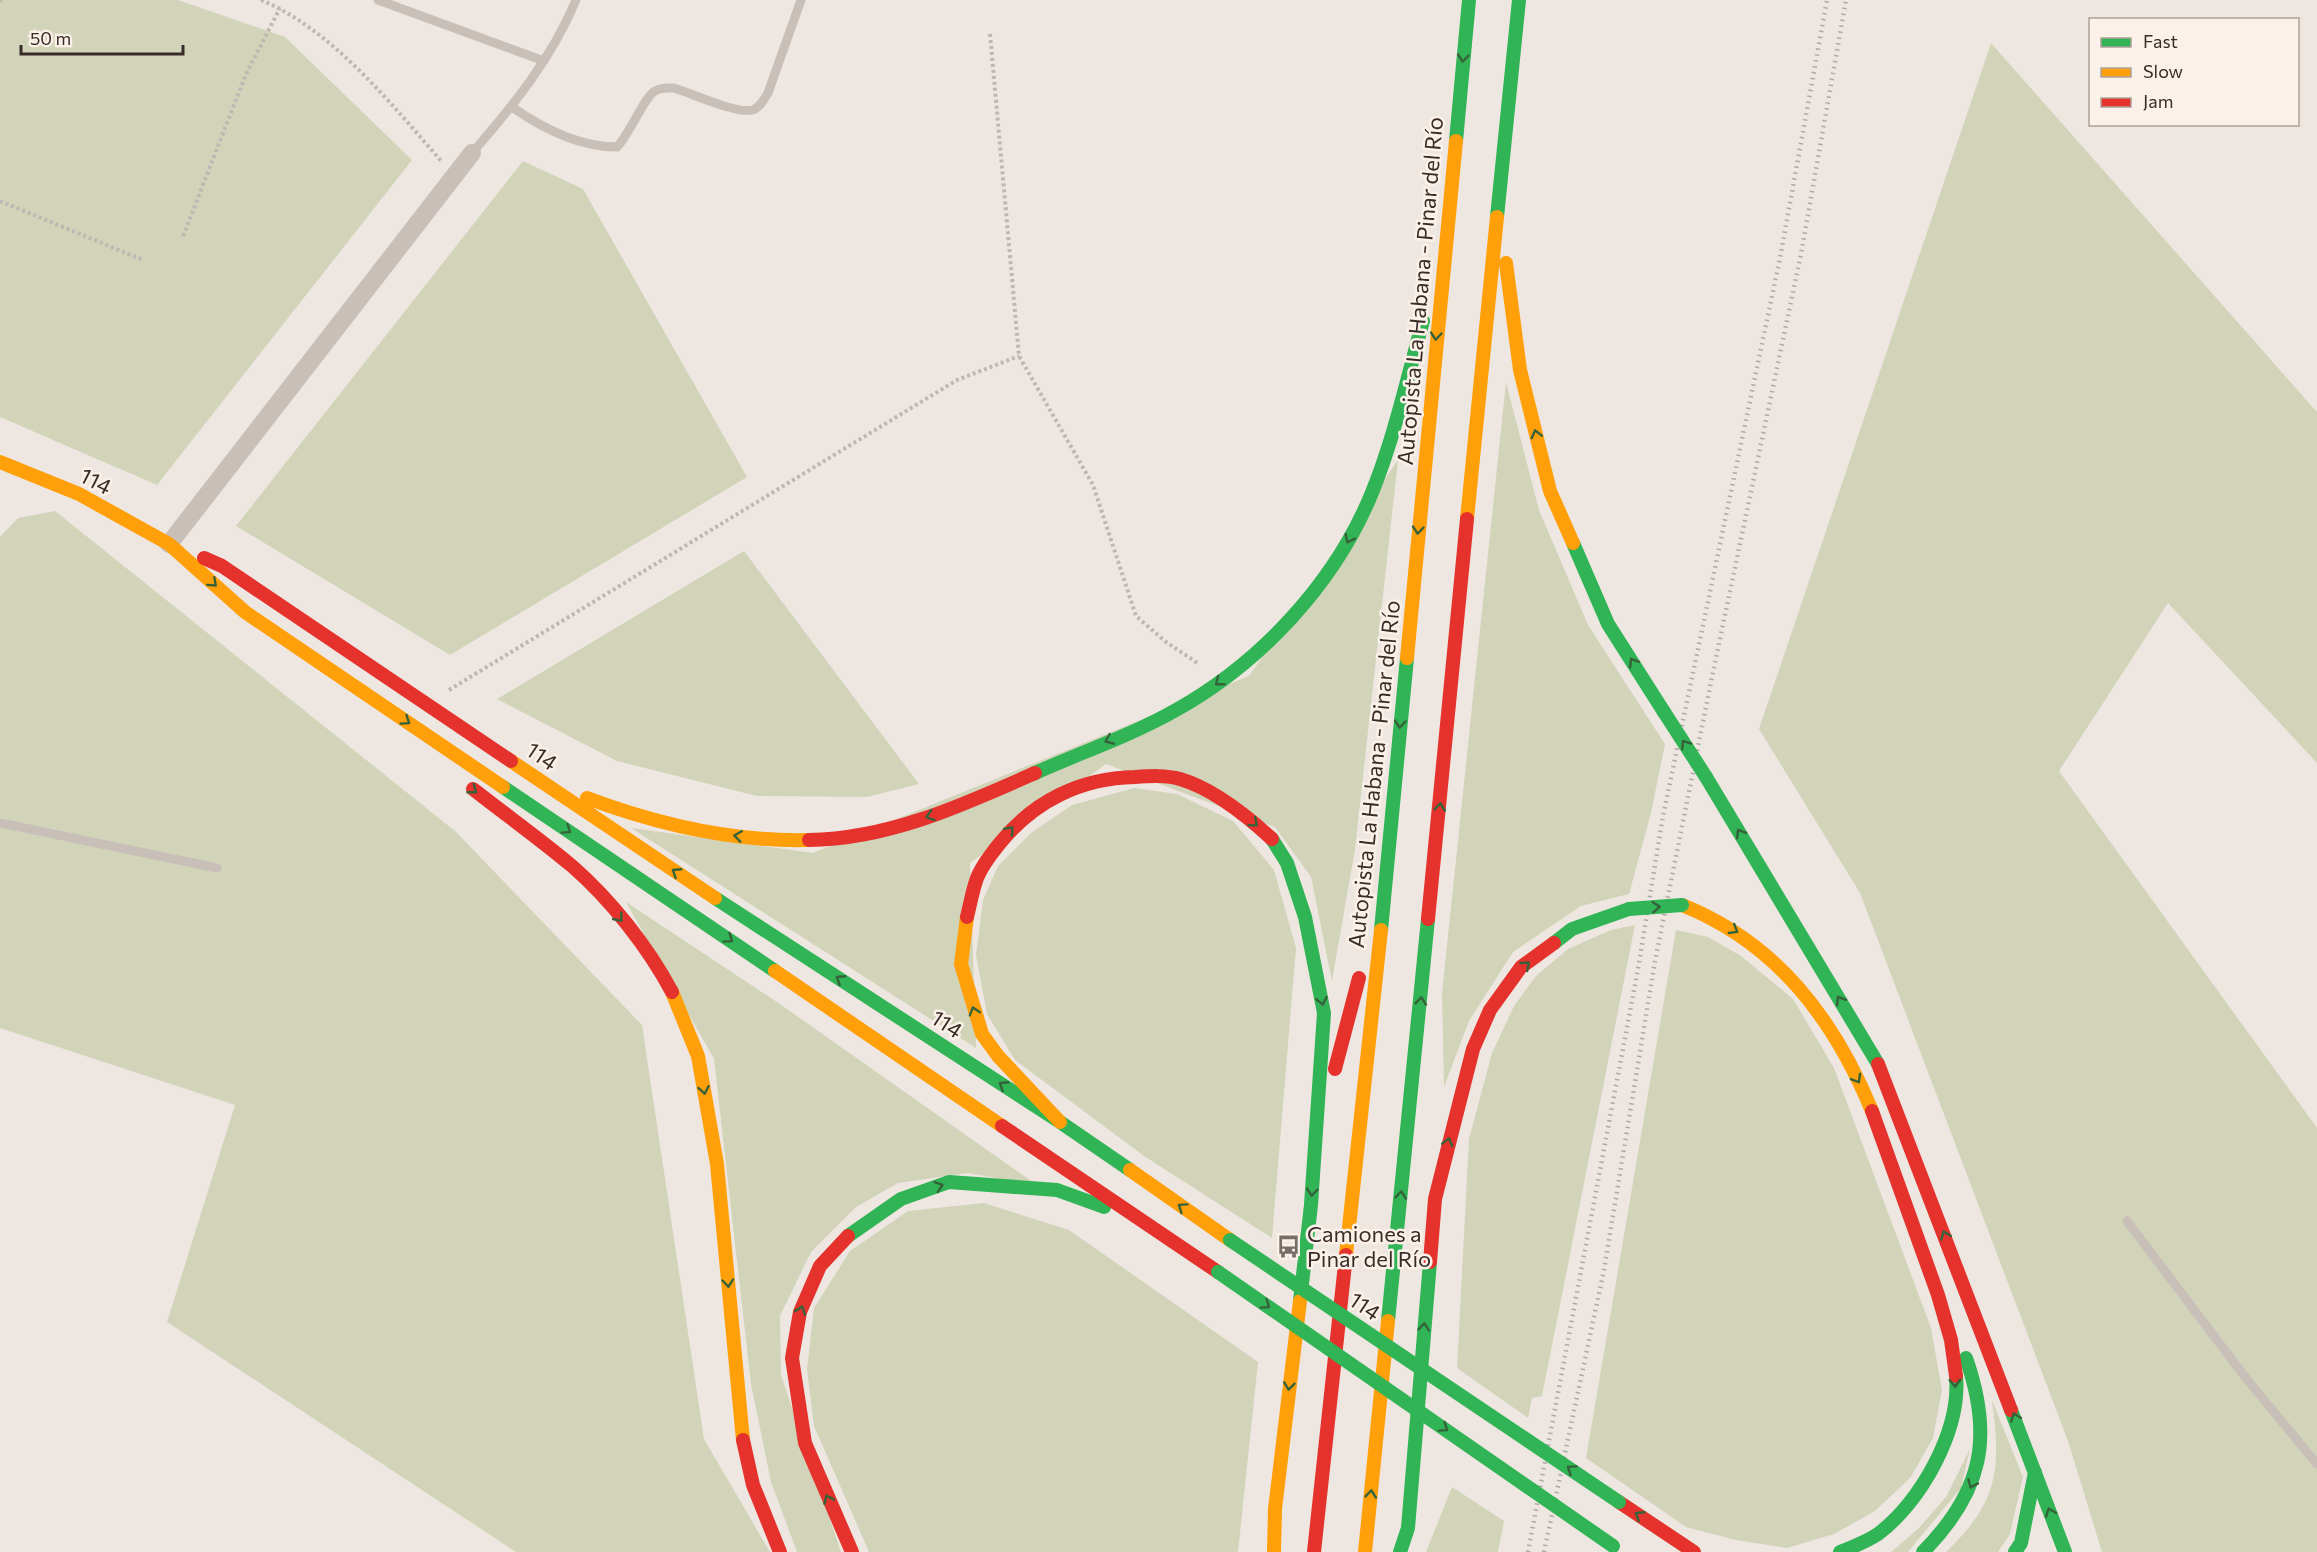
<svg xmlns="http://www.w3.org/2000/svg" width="2317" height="1552" font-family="Commissioner,sans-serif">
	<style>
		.green { fill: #d1d4b9 }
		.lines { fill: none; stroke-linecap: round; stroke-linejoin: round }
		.path { stroke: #c0b7b2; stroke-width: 4; stroke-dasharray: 3 3; stroke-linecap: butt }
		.lane { stroke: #c8bfb9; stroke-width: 9 }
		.street { stroke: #c8bfb9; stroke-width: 18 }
		.fast { stroke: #30b455; stroke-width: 14 }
		.slow { stroke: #ff9f0a; stroke-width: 14 }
		.jam { stroke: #e5322d; stroke-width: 14 }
		.rail { stroke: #afa8a4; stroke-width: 4.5; stroke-dasharray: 1.5 4.5; stroke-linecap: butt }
		.fast-bridge { stroke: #30b455; stroke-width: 14 }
		.oneway { stroke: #356239 }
		.labels { text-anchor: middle; stroke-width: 5; stroke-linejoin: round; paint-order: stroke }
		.street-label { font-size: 22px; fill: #392b27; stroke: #fbf1e8 }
		.poi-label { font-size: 22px; fill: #392b27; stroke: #fbf1e8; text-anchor: start }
	</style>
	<rect width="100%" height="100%" fill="#eee7e1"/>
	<!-- green -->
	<path class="green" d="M0,0h178l107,37 127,123 -255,325 -157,-68z
		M1991,43l326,369v351l-149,-160 -109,168 258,357v424h-215l-34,-111 -208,-548 -101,-164z
		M523,161l60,28 164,288 -297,178 -214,-129z
		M1506,382l33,128 49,115 77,119 -14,69 -22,81 -48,12 -68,46 -44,69 -25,66 -2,-94z
		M1398,460l-43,389 -23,132 -21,-104 -36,-50 -169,-63 -136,99 6,185 -345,-220 182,25 436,-177z
		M55,511l400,320 187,194 62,414 66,113h-254l-349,-230 68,-217 -235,-77v-491l18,-19z
		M744,551l175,233 -52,13 -110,-1 -140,-35 -120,-62z
		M1134,788l43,6 56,27 41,49 22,78 -24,290 -128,-82 -129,-96 -28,-46 -11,-59 7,-55 15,-34 33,-33 41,-28z
		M626,902l151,100 260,183 -69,-12 -70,10 -42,24 -45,45 -31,64 1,59 60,177h-44l-26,-70 -20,-98 -37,-325z
		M1635,925l-93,471 -10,2 -4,20 -71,-50 12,-229 23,-86 22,-47 22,-30 32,-27 43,-19z
		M1676,930l32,7 33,19 52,43 41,69 97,260 11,62 -9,48 -23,40 -35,33 -41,23 -47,14 -51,-8 -50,-13 -100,-69z
		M984,1203l85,27 189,132 -20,190h-369l-55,-126 -7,-57 7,-61 36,-57 58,-40z
		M1992,1400l31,77 -13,57 -12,18h-52c53,-51 55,-82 46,-152z
		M1970,1449l-9,39 -53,64h-17l28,-24 27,-31z
		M1452,1487l52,34 -6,31h-72z"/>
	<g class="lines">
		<!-- path -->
		<path class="path" d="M261,0c72,30 131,105 181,162
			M0,2l1,-2
			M990,34l29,322 74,129 43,131 30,26 33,22
			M0,201l143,59
			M183,236l63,-162 34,-66
			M449,690l508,-310 62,-24"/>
		<!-- lane -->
		<path class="lane" d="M378,0l166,61
			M512,107c30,21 67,40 105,40 12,-12 28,-51 38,-56 6,-4 12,-3 19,-3 17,5 62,26 78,22 8,-2 12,-11 16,-17l33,-93
			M472,153c41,-47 80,-95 104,-153
			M0,823l217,45
			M2127,1221l118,156 72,87"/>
		<!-- street -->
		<path class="street" d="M169,544l303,-391"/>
		<!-- fast -->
		<path class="fast" d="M1456,141l13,-141
			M1497,217l22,-217
			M1573,543l35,81 56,88
			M1035,773c47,-21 97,-38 141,-63 84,-47 158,-126 195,-215 23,-56 36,-116 52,-174
			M1706,777l172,287
			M503,787l272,184
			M1272,839l15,24 18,54 19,96 -13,192 -11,96
			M715,898l345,224 70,48
			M1381,930l26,-272
			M1554,943l18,-14 57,-20
			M848,1236l53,-37 48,-17 108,8 47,17
			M1388,1321l40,-402
			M2011,1410l54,142
			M1400,1552l8,-24 22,-266
			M1840,1552c13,-5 26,-10 38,-18 43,-32 83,-104 78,-158
			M1923,1552c59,-60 71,-114 43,-194
			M2015,1552l6,-9 14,-71"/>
		<!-- slow -->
		<path class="slow" d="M1506,263l14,107 30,121 23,52
			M0,462l79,32 90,50
			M1467,519l30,-302
			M169,544l76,68 258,175
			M1407,658l49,-517
			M511,761l204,137
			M587,798c72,27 145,44 222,42
			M1682,905c95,38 152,114 190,206
			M967,917l-6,47 21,70 16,22 62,66
			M775,971l227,155
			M672,992l26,64 19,108 26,276
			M1130,1170l100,70
			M1346,1255l35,-325
			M1274,1552l1,-43 25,-208
			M1365,1552l23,-231"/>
		<!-- jam -->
		<path class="jam" d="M204,558l18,8 289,195
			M473,789c33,26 67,50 99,77 39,34 76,81 100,126
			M809,840c80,-1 154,-35 226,-67
			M967,917c3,-12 5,-24 9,-36 4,-13 15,-27 24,-38 34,-42 81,-65 135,-66 15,-1 31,-2 45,2 34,10 66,36 92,60
			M1428,919l39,-400
			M1878,1064l133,346
			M1335,1069l24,-91
			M1872,1111l66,184 13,45 5,36
			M1002,1126l216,146
			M848,1236l-28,30 -20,46 -8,46 13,85 47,109
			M1430,1262l5,-63 38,-150 17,-39 31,-43 33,-24
			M743,1440l10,45 27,67
			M1619,1502l75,50
			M1314,1552l32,-297"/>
		<!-- rail -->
		<path class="rail" d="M1528,1552l110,-583 25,-153 117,-558 47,-258
			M1544,1552l60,-282 51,-309 58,-289 88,-418 45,-254"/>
		<!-- fast-bridge -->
		<path class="fast-bridge" d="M1664,712l42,65
			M1629,909l53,-4
			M1230,1240l389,262
			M1218,1272l395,274"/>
	</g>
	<!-- one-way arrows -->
	<defs><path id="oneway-chevron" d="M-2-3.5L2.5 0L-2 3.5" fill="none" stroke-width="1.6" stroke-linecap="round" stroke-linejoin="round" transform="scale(1.5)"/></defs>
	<g class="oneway">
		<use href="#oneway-chevron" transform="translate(1463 58) rotate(96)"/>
		<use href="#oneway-chevron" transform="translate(1436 336) rotate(95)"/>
		<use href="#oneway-chevron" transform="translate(1536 434) rotate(-104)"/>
		<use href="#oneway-chevron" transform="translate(1418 530) rotate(95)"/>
		<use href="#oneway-chevron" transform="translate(1349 539) rotate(117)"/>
		<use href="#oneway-chevron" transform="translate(213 583) rotate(42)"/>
		<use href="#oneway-chevron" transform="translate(1633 662) rotate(-122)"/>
		<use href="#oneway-chevron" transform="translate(1219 682) rotate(142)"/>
		<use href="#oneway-chevron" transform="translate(406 721) rotate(34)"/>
		<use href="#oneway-chevron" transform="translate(1400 724) rotate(95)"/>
		<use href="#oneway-chevron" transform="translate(1109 740) rotate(157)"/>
		<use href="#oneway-chevron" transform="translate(1685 744) rotate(-123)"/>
		<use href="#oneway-chevron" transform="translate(473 790) rotate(38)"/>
		<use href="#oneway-chevron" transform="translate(1440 807) rotate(-84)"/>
		<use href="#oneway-chevron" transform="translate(930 816) rotate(162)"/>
		<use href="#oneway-chevron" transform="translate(1254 823) rotate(40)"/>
		<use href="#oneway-chevron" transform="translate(567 830) rotate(34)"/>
		<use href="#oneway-chevron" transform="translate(1010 830) rotate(-49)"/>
		<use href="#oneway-chevron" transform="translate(1740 833) rotate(-121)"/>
		<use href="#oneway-chevron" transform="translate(738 836) rotate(-172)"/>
		<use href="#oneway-chevron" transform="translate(676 872) rotate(-147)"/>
		<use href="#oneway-chevron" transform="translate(1656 907) rotate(-4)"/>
		<use href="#oneway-chevron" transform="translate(619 918) rotate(51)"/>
		<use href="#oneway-chevron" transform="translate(1734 930) rotate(31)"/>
		<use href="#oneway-chevron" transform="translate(729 939) rotate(34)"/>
		<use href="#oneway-chevron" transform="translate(1526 965) rotate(-41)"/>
		<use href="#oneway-chevron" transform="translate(840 979) rotate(-147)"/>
		<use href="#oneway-chevron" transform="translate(1840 1000) rotate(-121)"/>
		<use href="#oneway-chevron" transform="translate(1322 1001) rotate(79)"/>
		<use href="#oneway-chevron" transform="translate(1421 1001) rotate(-84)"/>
		<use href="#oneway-chevron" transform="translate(974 1011) rotate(-107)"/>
		<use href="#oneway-chevron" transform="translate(1857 1079) rotate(60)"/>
		<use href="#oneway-chevron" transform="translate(1003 1085) rotate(-147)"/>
		<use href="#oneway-chevron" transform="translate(704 1090) rotate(80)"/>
		<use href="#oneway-chevron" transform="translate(1448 1142) rotate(-76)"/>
		<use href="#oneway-chevron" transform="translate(939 1186) rotate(-19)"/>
		<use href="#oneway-chevron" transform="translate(1312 1192) rotate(95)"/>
		<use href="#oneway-chevron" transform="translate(1401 1195) rotate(-84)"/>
		<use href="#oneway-chevron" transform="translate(1182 1207) rotate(-145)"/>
		<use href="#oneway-chevron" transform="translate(1945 1235) rotate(-111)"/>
		<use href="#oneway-chevron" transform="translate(728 1283) rotate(85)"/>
		<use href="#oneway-chevron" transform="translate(1266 1305) rotate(35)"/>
		<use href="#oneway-chevron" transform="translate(801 1310) rotate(-71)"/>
		<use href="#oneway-chevron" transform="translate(1424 1327) rotate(-85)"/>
		<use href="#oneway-chevron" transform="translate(1955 1383) rotate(88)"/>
		<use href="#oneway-chevron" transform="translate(1289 1386) rotate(97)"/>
		<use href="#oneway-chevron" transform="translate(2015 1417) rotate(-110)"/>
		<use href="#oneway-chevron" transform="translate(1444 1428) rotate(35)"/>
		<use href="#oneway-chevron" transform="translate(1571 1469) rotate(-146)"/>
		<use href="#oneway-chevron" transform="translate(1972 1484) rotate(114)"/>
		<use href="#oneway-chevron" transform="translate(1371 1494) rotate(-84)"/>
		<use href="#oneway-chevron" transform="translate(828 1499) rotate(-114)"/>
		<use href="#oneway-chevron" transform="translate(2050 1512) rotate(-110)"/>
		<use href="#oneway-chevron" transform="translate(1639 1515) rotate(-147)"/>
	</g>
	<!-- icons -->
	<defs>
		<symbol id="bus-bare" viewBox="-9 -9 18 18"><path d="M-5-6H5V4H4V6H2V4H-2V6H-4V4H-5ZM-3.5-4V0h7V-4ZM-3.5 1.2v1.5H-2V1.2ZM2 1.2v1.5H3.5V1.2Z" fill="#786d68" stroke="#fbf1e8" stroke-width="2.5" paint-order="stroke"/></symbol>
	</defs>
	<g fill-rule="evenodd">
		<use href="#bus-bare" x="1272" y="1230" width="33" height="33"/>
	</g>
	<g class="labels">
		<!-- street labels -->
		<g class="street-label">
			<text transform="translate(1420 291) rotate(-85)" y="8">Autopista La Habana - Pinar del Río</text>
			<text transform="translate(96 481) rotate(27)" y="8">114</text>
			<text transform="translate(542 756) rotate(34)" y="8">114</text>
			<text transform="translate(1374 774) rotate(-84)" y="8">Autopista La Habana - Pinar del Río</text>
			<text transform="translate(947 1024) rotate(33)" y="8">114</text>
			<text transform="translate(1365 1306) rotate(34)" y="8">114</text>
		</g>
		<!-- poi labels -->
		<g class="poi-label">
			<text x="1307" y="1242">Camiones a<tspan x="1307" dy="25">Pinar del Río</tspan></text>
		</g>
	</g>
	<!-- legend -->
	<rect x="2089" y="18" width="210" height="108" fill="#fbf1e8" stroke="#ada29b" stroke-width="1.5"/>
	<rect x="2101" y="38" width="30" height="9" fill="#30b455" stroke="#ada29b" stroke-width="1.5"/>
	<text x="2143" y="48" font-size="18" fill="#392b27">Fast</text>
	<rect x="2101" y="68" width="30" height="9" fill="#ff9f0a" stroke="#ada29b" stroke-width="1.5"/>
	<text x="2143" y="78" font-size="18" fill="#392b27">Slow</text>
	<rect x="2101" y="98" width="30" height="9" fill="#e5322d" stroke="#ada29b" stroke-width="1.5"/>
	<text x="2143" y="108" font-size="18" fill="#392b27">Jam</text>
	<!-- scale -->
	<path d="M21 45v9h162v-9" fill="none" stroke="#392b27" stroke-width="3"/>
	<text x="30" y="45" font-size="18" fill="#392b27" stroke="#fbf1e8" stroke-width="4.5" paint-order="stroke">50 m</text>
</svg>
